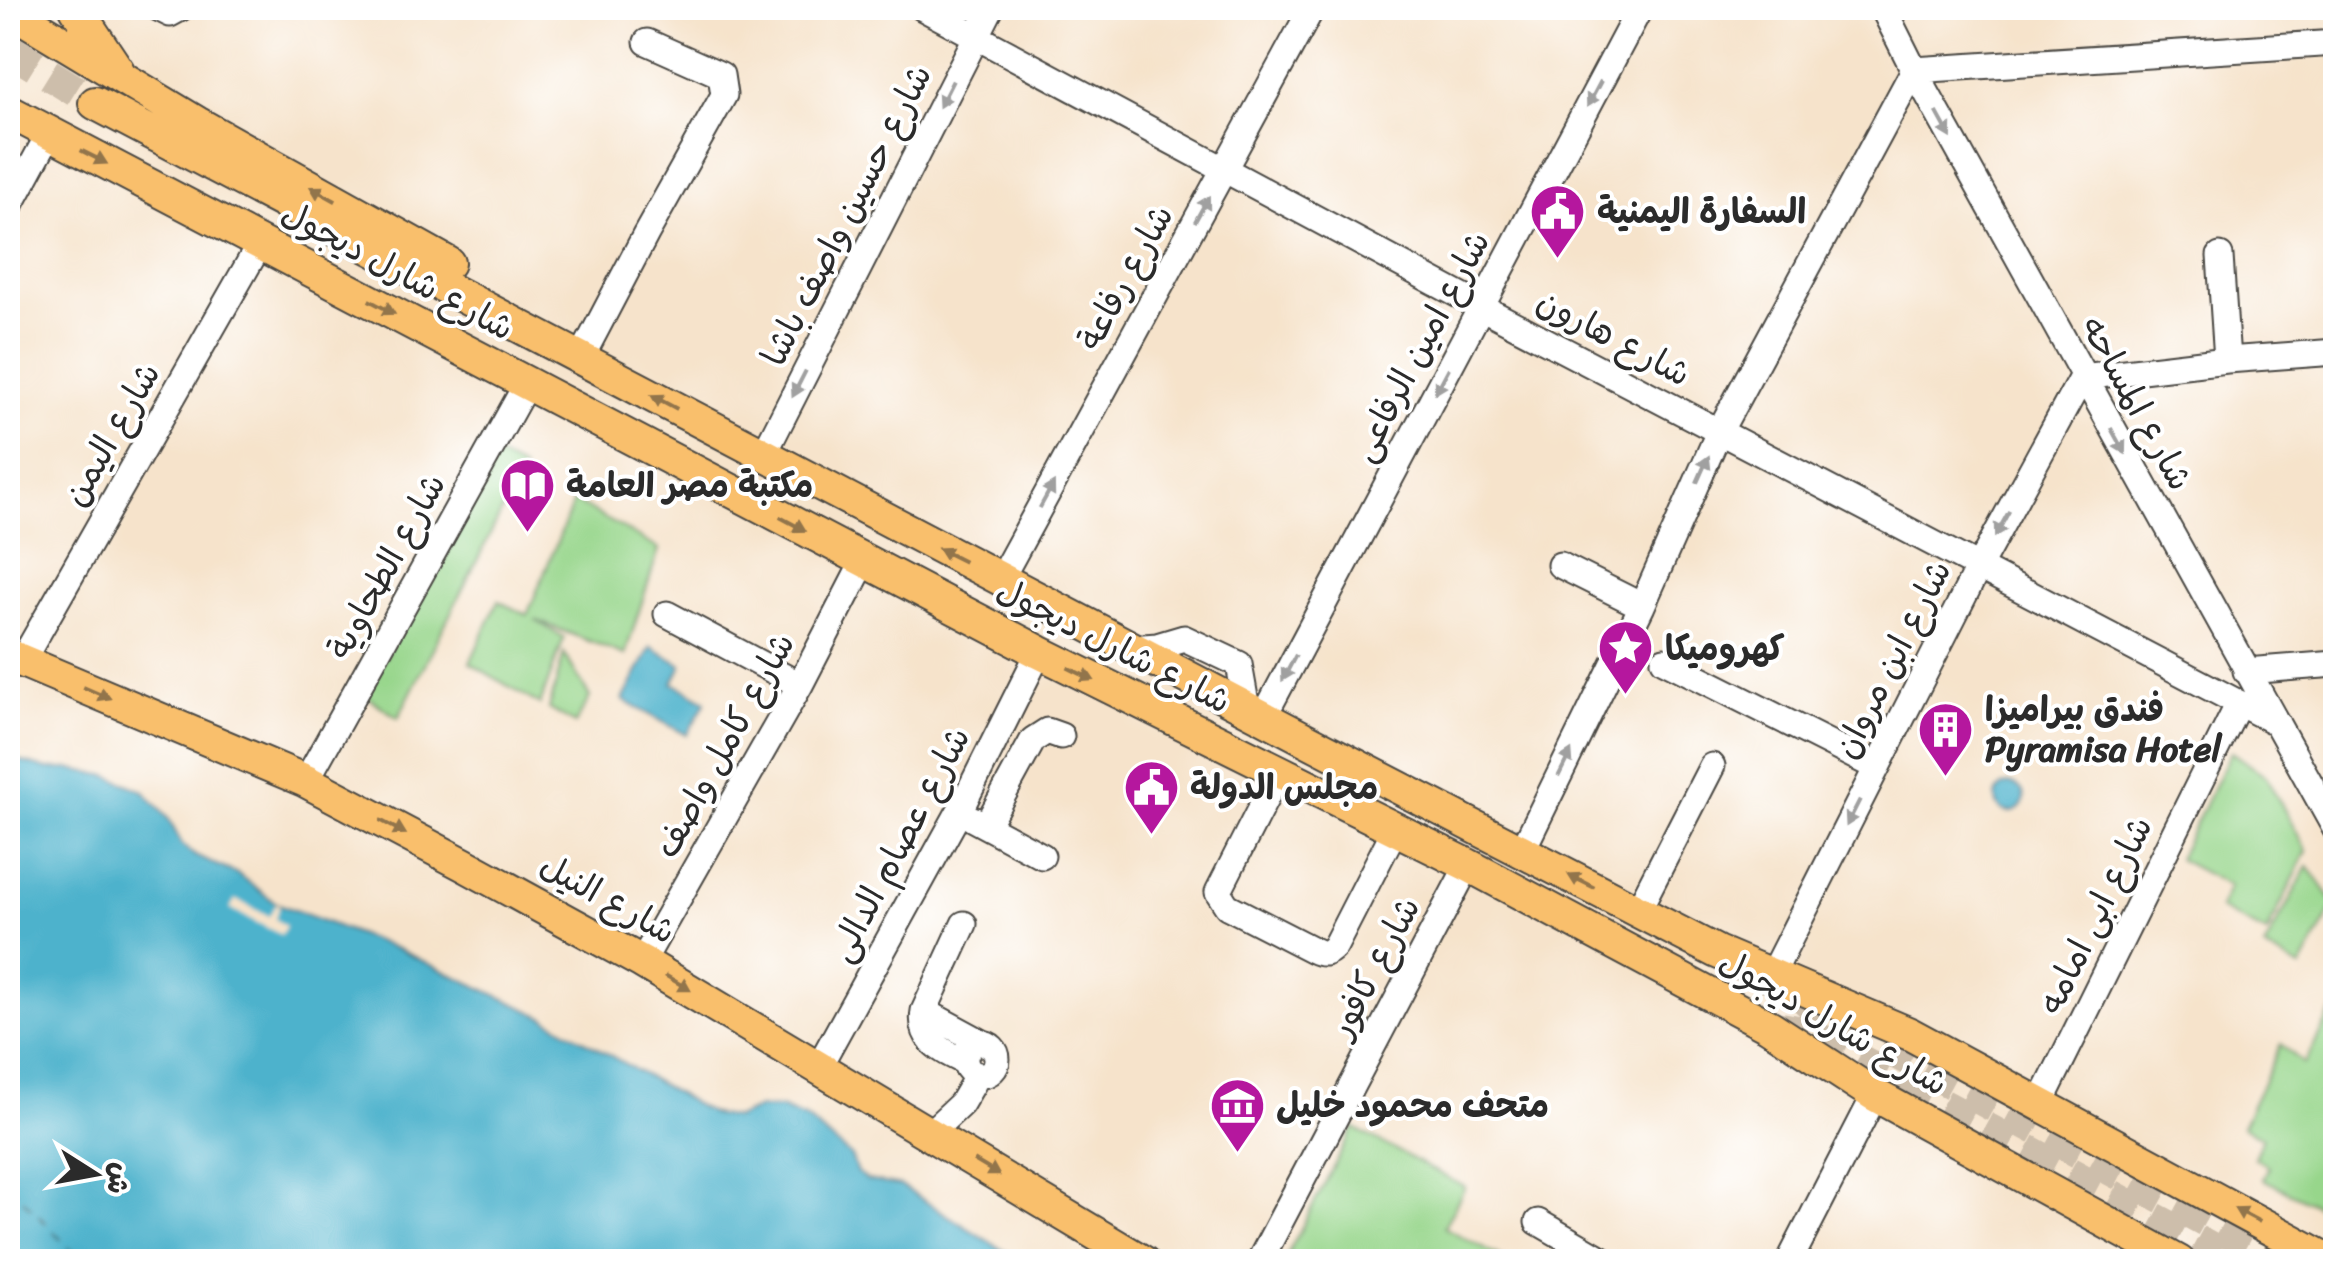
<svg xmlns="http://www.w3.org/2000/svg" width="2343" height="1269" font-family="Sriracha,'Playpen Sans Arabic',sans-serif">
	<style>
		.green { fill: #97d68b; stroke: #61805b; stroke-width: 2.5 }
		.water { fill: #4eb2cc; stroke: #3c6e7c; stroke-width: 2.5 }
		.pier { fill: #f6e3cb }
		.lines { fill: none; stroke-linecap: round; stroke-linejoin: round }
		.ferry { stroke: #39616b; stroke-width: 2.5; stroke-dasharray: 12 10; stroke-linecap: butt }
		.major-tunnel { stroke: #cdbeab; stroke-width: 32; stroke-dasharray: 32 16; stroke-linecap: butt }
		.minor-casing { stroke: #494743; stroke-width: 29 }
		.major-casing { stroke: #494743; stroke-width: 36 }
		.minor { stroke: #fff; stroke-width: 25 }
		.major { stroke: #f9bf6c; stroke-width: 32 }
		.oneway { fill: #a0a0a0 }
		.oneway2 { fill: #92754c }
		.labels { text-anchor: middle; stroke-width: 8; stroke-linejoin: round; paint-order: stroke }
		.poi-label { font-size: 35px; font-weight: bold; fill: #2b2b2b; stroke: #fff; text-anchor: start }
		.street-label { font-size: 35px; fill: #2b2b2b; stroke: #fff }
	</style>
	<rect width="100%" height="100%" fill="#fff"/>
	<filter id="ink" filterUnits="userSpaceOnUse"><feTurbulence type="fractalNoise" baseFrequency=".01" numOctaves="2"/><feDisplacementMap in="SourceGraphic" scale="20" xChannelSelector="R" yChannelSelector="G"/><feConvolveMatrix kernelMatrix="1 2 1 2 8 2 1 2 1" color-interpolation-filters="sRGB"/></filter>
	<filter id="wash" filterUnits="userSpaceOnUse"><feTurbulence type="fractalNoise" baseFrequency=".0048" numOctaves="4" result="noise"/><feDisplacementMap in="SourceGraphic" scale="40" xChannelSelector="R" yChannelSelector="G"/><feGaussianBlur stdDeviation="2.25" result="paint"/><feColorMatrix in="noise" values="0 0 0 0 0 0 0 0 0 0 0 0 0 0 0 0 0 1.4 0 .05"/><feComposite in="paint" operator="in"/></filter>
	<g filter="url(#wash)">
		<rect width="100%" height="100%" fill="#f6e3cb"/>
		<!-- green -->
		<path class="green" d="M492,453l31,16 -125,249 -33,-23z
			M574,501l85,48 -34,106 -90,-35 29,18 -24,67 -70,-42 28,-62 29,14z
			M564,653l26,44 -15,27 -26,-15z
			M2231,752l34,23 42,76 -40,82 -48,-24 10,-23 -51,-27z
			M2308,866l27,38 -34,64 -37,-20z
			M2335,1006v209l-72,-36 6,-13 -15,-8 9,-21 -21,-10 39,-83 23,20z
			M1354,1128l111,59 -21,40 57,30 -2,4h-215z"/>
		<!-- water -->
		<path class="water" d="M651,647l31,18 -9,18 33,18 -19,34 -64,-35z
			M8,757l39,12h25l37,7 35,15 24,27 14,26 13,12 43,18 38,29 123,47 145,67 168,97 24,4 22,-10h22l27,11 44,37 6,16 10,8 34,6 119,75h-1012z
			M1996 798a14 14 0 1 1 28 0a14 14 0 1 1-28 0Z"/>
		<!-- pier -->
		<path class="pier" d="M235,899l34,17 7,-13 4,2 -5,14 11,7 -5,9 -51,-26z"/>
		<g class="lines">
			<!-- ferry -->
			<path class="ferry" d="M8,1183l74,79"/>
		</g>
	</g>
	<g filter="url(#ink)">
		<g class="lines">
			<!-- major-tunnel -->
			<path class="major-tunnel" d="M8,49l87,54
				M1801,995l19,17 461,250
				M1769,1026l40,7 410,220"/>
			<defs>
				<path id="minor" d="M158,8l12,6 11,-6
					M923,8l558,299 796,416
					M1883,8l31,62 422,760
					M8,210l41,-76
					M2220,256l7,104
					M581,358l65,-124 78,-139 -3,-20 -74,-33
					M764,454l227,-446
					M1560,565l82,41
					M1000,580l312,-572
					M667,614l133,71
					M1131,648l26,-2 27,-8 55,26 8,45
					M1664,660l212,107
					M22,661l239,-419
					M2246,671l90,-7
					M1263,718l377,-710
					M1279,772l-61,120 9,14 86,44c10,5 15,4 22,-4l60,-117
					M306,781l220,-396
					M973,819l69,37
					M986,826l47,-86 14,-9 14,5
					M1522,851l120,-245 77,-174 195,-362 422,-27
					M1638,910l74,-144
					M964,924l-40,87c-5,31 18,39 41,51
					M642,962l158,-277 64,-124
					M1771,976l207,-408 104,-191 145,-17 109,-8
					M924,1011l59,32
					M965 1059a16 16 0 1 1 32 0a16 16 0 1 1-32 0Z
					M819,1066l140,-254 80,-160
					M2040,1104l199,-401
					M930,1133l31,-29 17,-29
					M1538,1222l69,40
					M1259,1262l209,-397
					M1789,1262l86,-167"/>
				<path id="major" d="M76,8l42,63
					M8,9l189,114 251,140
					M95,103l1210,636 412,213 193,82 422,228
					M8,111l1031,541 429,213 301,161 106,69 304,167
					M8,655l298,126 157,83 179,98 501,300"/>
			</defs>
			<!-- minor casing -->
			<use href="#minor" class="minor-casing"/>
			<!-- major casing -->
			<use href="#major" class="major-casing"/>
			<!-- minor -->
			<use href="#minor" class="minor"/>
			<!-- major -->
			<use href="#major" class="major"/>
		</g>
		<!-- one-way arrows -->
		<defs><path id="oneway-solid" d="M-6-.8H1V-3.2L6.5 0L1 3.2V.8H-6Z" transform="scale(2.5)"/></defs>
		<g class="oneway">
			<use href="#oneway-solid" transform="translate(946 94) rotate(117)"/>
			<use href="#oneway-solid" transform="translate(1594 94) rotate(118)"/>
			<use href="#oneway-solid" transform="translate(1944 125) rotate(61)"/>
			<use href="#oneway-solid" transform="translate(1202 209) rotate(-61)"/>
			<use href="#oneway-solid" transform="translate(1442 381) rotate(118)"/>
			<use href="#oneway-solid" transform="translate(799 384) rotate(117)"/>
			<use href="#oneway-solid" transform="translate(2118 441) rotate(61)"/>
			<use href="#oneway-solid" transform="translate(1703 469) rotate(-66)"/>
			<use href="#oneway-solid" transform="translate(1047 495) rotate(-61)"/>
			<use href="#oneway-solid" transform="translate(2002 524) rotate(119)"/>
			<use href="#oneway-solid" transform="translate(1289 668) rotate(118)"/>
			<use href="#oneway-solid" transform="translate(1565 763) rotate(-64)"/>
			<use href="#oneway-solid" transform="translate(1853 813) rotate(117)"/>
		</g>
		<g class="oneway2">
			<use href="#oneway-solid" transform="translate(94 157) rotate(27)"/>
			<use href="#oneway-solid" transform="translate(323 194) rotate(-151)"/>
			<use href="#oneway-solid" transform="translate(382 307) rotate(28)"/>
			<use href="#oneway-solid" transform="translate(664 402) rotate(-152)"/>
			<use href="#oneway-solid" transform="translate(793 524) rotate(28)"/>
			<use href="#oneway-solid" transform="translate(951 555) rotate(-153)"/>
			<use href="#oneway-solid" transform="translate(1081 674) rotate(26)"/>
			<use href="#oneway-solid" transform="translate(97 693) rotate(23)"/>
			<use href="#oneway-solid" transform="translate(393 827) rotate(28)"/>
			<use href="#oneway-solid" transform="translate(1581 881) rotate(-153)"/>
			<use href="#oneway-solid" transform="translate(678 983) rotate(31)"/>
			<use href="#oneway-solid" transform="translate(987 1168) rotate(31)"/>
			<use href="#oneway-solid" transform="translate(2247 1215) rotate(-152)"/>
		</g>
	</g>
	<!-- icons -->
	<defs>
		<symbol id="civic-pin" viewBox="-11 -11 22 30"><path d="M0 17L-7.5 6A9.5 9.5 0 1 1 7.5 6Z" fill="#b5179e" stroke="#fff"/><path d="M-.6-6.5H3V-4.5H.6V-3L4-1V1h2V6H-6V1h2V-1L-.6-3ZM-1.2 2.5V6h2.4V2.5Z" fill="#fff"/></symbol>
		<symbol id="library-pin" viewBox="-11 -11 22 30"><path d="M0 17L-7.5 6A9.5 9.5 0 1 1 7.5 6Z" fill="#b5179e" stroke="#fff"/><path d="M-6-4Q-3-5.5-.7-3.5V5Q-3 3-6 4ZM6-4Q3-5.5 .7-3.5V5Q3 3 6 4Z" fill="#fff"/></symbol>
		<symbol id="sight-pin" viewBox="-11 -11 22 30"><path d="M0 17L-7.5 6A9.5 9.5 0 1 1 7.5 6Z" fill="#b5179e" stroke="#fff"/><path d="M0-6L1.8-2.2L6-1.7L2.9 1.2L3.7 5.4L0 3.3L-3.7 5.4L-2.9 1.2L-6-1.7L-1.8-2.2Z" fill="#fff"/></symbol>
		<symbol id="building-pin" viewBox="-11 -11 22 30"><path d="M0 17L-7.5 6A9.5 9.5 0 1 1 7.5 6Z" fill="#b5179e" stroke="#fff"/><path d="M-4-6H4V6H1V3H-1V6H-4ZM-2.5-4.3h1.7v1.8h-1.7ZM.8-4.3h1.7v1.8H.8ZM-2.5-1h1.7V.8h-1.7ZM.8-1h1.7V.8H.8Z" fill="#fff"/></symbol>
		<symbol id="museum-pin" viewBox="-11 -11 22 30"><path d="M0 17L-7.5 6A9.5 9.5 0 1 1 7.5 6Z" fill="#b5179e" stroke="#fff"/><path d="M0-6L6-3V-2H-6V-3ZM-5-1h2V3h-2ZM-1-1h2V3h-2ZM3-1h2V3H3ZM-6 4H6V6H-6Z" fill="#fff"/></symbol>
	</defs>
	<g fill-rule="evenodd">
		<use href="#civic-pin" x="1526" y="180" width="63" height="86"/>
		<use href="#library-pin" x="496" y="454" width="63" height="86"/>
		<use href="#sight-pin" x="1594" y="616" width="63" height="86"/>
		<use href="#building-pin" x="1914" y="698" width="63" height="86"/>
		<use href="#civic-pin" x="1120" y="756" width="63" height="86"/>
		<use href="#museum-pin" x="1206" y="1074" width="63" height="86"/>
	</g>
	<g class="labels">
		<!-- poi labels -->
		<g class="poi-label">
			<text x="1597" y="223">السفارة اليمنية</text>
			<text x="566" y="497">مكتبة مصر العامة</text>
			<text x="1665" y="660">كهروميكا</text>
			<text x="1985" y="721">فندق بيراميزا<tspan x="1985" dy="40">Pyramisa Hotel</tspan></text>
			<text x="1190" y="799">مجلس الدولة</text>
			<text x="1276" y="1117">متحف محمود خليل</text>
		</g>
		<!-- street labels -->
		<g class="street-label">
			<text transform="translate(846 215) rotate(-63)" y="12">شارع حسين واصف باشا</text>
			<text transform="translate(398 270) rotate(28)" y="12">شارع شارل ديجول</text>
			<text transform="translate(1125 277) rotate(-61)" y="12">شارع رفاعة</text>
			<text transform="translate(1614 337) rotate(28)" y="12">شارع هارون</text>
			<text transform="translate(1420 346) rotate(-62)" y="12">شارع امين الرفاعى</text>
			<text transform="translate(2137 403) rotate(61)" y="12">شارع المساحه</text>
			<text transform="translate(111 434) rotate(-60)" y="12">شارع اليمن</text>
			<text transform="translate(386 566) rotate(-61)" y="12">شارع الطحاوية</text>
			<text transform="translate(1114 645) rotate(27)" y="12">شارع شارل ديجول</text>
			<text transform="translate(1892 659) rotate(-63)" y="12">شارع ابن مروان</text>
			<text transform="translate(724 745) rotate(-61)" y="12">شارع كامل واصف</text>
			<text transform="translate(899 844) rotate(-62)" y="12">شارع عصام الدالى</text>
			<text transform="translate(608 898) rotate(29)" y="12">شارع النيل</text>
			<text transform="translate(2095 915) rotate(-64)" y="12">شارع ابى امامه</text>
			<text transform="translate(1374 967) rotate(-62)" y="12">شارع كافور</text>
			<text transform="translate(1834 1022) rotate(30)" y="12">شارع شارل ديجول</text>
		</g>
	</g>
	<!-- margin -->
	<rect width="2343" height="1269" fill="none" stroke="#fff" stroke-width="40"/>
	<!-- north arrow -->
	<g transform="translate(95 1174) rotate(101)" stroke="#ffffff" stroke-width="8" paint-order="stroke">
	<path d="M0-8L18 38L0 25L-18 38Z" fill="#2b2b2b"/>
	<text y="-15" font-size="28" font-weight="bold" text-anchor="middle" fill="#2b2b2b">ش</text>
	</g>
</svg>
